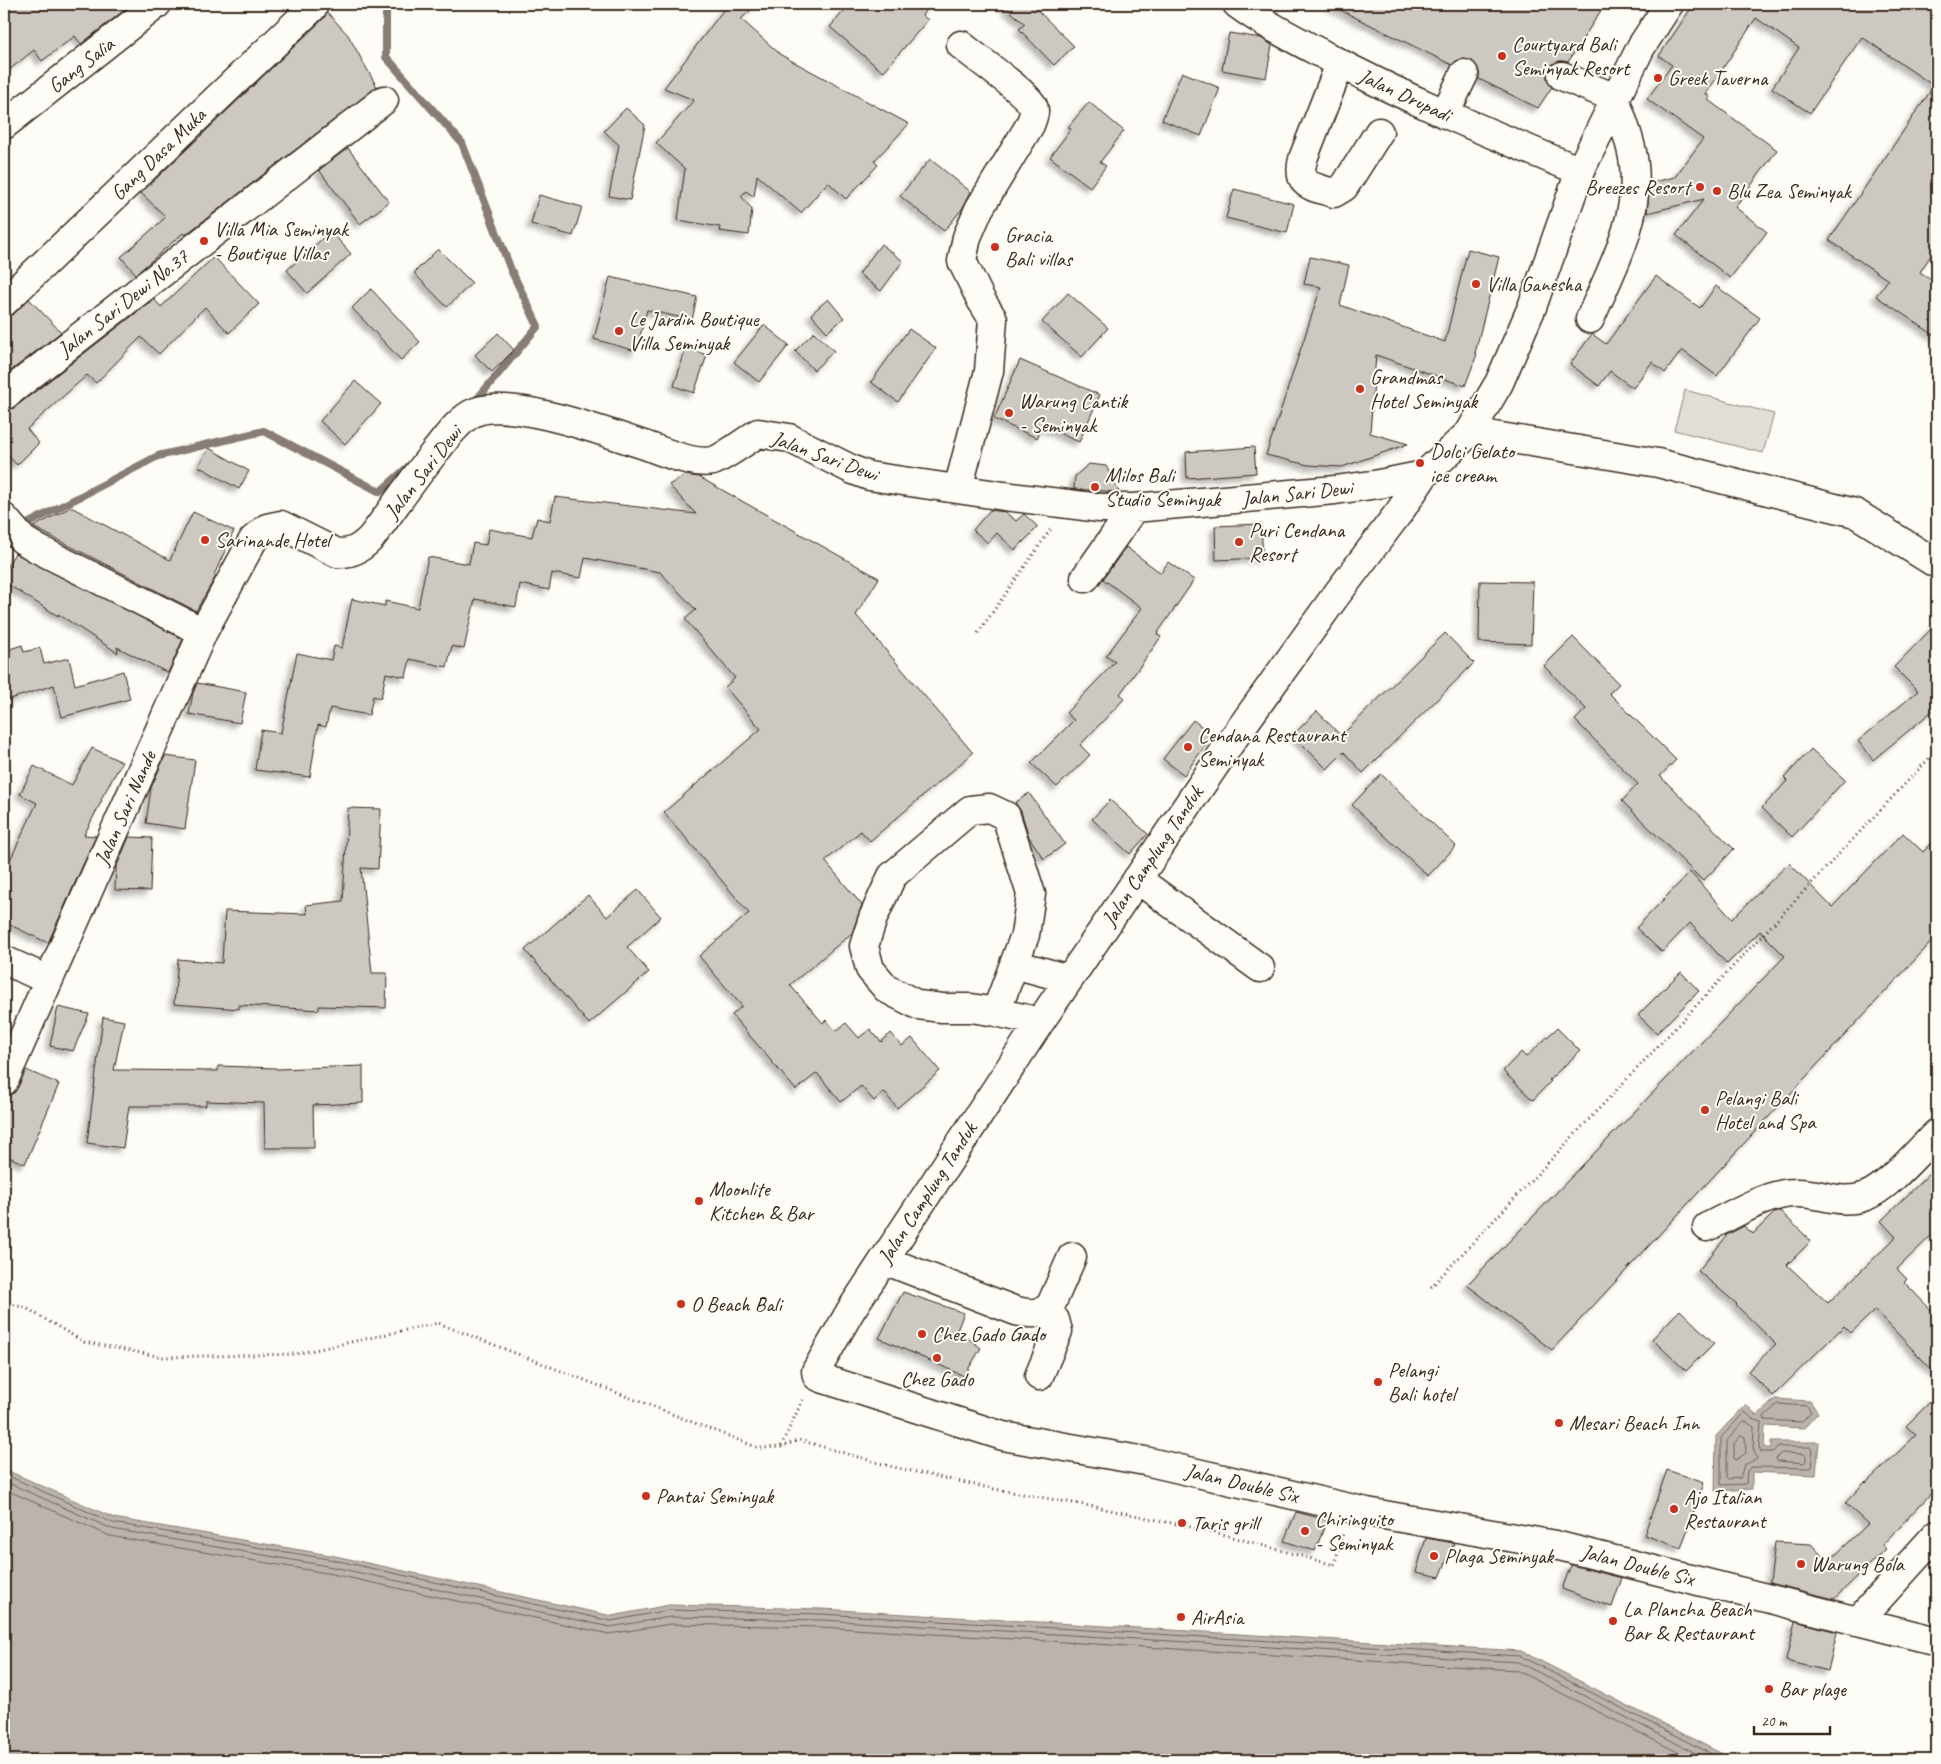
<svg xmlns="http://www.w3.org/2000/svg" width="1941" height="1764" font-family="Caveat,sans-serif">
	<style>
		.green { fill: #e1ded7; stroke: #8e847a }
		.water { fill: #bbb4ad; stroke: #887d74 }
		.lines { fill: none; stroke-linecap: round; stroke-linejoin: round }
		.shore { stroke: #6e6157; stroke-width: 1 }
		.stream { stroke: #887d74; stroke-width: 8 }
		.building { fill: #cdc8c2; stroke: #3b2a1e; filter: url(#shadow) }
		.minor-casing { stroke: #3b2a1e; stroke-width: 31 }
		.path { stroke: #3b2a1e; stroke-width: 3; stroke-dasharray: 1 4; stroke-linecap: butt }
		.minor { stroke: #fdfcf7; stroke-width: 28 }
		.poi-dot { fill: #c8321e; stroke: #fdfcf7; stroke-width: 2 }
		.labels { text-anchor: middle; stroke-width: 4; stroke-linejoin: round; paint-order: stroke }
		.poi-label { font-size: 21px; fill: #3b2a1e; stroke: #fdfcf7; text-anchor: start }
		.street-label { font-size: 21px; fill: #3b2a1e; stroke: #fdfcf7 }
	</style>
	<defs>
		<filter id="shadow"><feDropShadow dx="-4.5" dy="4.5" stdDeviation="2.5" flood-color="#0004"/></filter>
	</defs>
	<rect width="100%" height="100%" fill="#fdfcf7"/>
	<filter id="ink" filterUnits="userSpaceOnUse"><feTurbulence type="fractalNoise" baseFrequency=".02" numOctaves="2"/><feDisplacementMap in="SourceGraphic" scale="10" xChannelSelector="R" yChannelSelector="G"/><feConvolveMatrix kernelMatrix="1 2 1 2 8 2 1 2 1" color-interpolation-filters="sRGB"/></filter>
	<g filter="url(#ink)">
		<!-- green -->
		<path class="green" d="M1685,390l89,24 -11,39 -89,-23z"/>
		<!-- water -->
		<path class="water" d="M1775,1399l35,2 8,12 -14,15 -39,-2 -1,22h7v-6h48l-3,33 -64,-3v17l-37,2 1,-55 30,-32 11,12z
			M4,1469l110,49 221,38 277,60 57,-11 153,4 699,42 213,109h-1730z"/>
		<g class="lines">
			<!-- shore -->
			<path class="shore" d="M1778,1404l29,2 4,7 -9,9 -38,-2v-3z
				M1745,1412l9,8 7,2 -2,25 2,5h11l6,-5h33l2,3 -2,18 -59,-1 -5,4 -1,13 -25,1v-47z
				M1744,1422h3l7,5 -1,21 4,11 -13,6 -4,13 -11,1 -2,-2v-36z
				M1741,1436l4,1 1,16 -10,7 -2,-2v-14z
				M1782,1453l22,1 2,2v5l-2,2 -27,-2 -1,-3z
				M4,1474l109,49 221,37 277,61 58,-11 153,4 698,42 203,104
				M4,1481l108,48 221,38 277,60 60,-10 152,3 696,42 191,98
				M4,1489l106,47 222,38 277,60 61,-10 151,3 695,43 177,90"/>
			<!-- stream -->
			<path class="stream" d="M386,4v53l76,86 49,127 27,56 -65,78
				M4,540l4,-6 150,-78 106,-25 116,61 29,-26"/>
		</g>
		<!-- building -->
		<path class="building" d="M4,4h128l-51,40 -6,-8 -33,25 -8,-11 -30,24z
			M728,4h29l-16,15 40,36 128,69 -35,37 4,4 -32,34 -18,-17 -27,31 -44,-38 -3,22 -8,-6 -5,5 11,13 -3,26 -30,-4 1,-4 -42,-7 7,-51 -29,-26 38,-43 -30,-12z
			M850,4h82l-10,11 6,5 -45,52 -53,-45z
			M1002,4h29l43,42 -20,19 -35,-36 6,-5z
			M1328,4h277l-37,58 -8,-1 -8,3 -4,6 -1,8 5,9 -14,21 -59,-29v-7l-2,-6 -6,-6 -9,-1 -6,2 -4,4z
			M1694,4h243v242l-17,26 17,12v53l-61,-41 12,-16 -59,-40 105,-154 -72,-49 -52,76 -38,-25 27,-40 -43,-30 -50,76 4,3 -2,3 69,50 -42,57 32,25 -37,46 -54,-43 28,-36 -57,14 3,-30 25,-6 28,-38 -56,-40 25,-34 -13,-9z
			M327,12l21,23 29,52 -192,148 -2,-2 -47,41 -15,-17 45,-40 -25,-24 183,-175z
			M1229,33l32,5 11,7 -6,33 -44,-8z
			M1182,72l38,16 -19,48 -39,-16z
			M1089,102l35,29 -24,31 6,4 -16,21 -40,-30 21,-28 -3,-2z
			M626,108l19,17 -15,75 -21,-4 10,-51 -15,-14z
			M348,148l41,54 -29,22 -41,-54z
			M930,159l41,33 -9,17 -18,22 -44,-35z
			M1234,189l60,15 -7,29 -61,-15z
			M539,195l43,12 -9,29 -42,-12z
			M331,231l20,23 -44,39 -20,-23z
			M881,244l22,17 -22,30 -22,-17z
			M438,249l34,34 -25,24 -33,-34z
			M1468,249l31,8 -24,96 2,1 -12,32 -89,-31 -6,78 38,11 -66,23 -34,-2 -42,-10 55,-168 -17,-3 6,-27 39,8 -9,40 105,37z
			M214,257l45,47 -30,29 -24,-26 -46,47 -18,-17 -45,46 -9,-8 -60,54 12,14 -22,22 -13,-14v-40l10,-3 140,-109 7,8z
			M1656,276l44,32 16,-22 44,32 -43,58 -35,-26 -17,23 -13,-11 -19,26 -23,-17 -11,15 -29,-22 22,-30 14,10z
			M610,277l87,20 -5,23 -45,-10 -11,41 -42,-12z
			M371,289l49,53 -19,18 -49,-52z
			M1068,293l40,35 -26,29 -40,-35z
			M29,299l32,33 -57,44v-58l11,-5z
			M828,299l16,19 -17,14 -16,-18z
			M764,325l25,20 -30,37 -25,-20z
			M909,329l27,19 -38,54 -27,-20z
			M814,332l20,19 -20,19 -19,-19z
			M498,333l16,17 -22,22 -17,-17z
			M686,348l21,7 -13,38 -20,-7z
			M1020,360l80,35 -21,47 -36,-16 -6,12 -43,-19z
			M355,381l26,23 -36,40 -25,-23z
			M1254,447l2,26 -69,5 -1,-26z
			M209,448l40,23 -10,18 -41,-23z
			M1089,464l17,2 13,26 -45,-3 1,-13z
			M685,475l14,2 180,101 -23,37 117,138 -103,88 -9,-10 -36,30 37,44 -10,28 -62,52 33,38 3,-3 10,11 10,-8 13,15 11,-9 11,13 10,-9 11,13 10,-8 28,33 -43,37 -13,-16 -10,9 -13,-15 -20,16 -24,-29 -21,17 -64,-75 10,-9 -43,-50 50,-43 -85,-101 97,-83 -36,-42 10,-9 -50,-59 11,-9 -36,-38 -75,-14 -4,20 -29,-5 -3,17 -29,-6 -4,23 -41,-8 -11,50 -12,-3 -5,21 -37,-8 -4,18 -20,-4 -5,25 -8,-2 -4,19 -39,-7 -4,19 -8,-2 -8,52 -55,-7 6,-40 20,3 16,-80 34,7 3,-14 8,2 10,-49 33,7v-5l33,7 10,-51 41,7 4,-21 13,2 3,-16 43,8 5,-19 13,3 5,-24 141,17 -27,-29z
			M71,507l99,53 23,-48 41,19 -20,44 2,1 -20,35 -163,-84z
			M990,510l15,2 11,9 8,-7 14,13 -23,23 -18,-17 -9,10 -15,-13z
			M1261,524l2,34 -47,2 -1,-34z
			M1126,547l35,26 7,-11 26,18 -37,54 4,3 -41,57 5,4 -45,47 10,10 -33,32 -26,-24 43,-43 -8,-7 49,-51 -9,-6 36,-48 -39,-29z
			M15,553l168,86 -15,34 -51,-26 1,6 -60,-39v2l-54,-34v-10z
			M1480,581l53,1 -2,62 -52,-2z
			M1937,623v87l-1,-2 -63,52 -15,-19 60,-50 -24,-24z
			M1445,633l29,30 -111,110 -19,-21 -17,17 -34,-34 24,-24 24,25z
			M1573,637l46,47 -10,9 67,67 -16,16 74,73 -31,32 -81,-80 16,-17 -63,-64 11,-11 -42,-43z
			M22,645l2,7 16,-4 4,16 25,-6 6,27 48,-14 7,28 -68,18 -8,-32 -50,16v-50z
			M197,683l49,9 -6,31 -51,-9 4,-21z
			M1193,720l20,15 -29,40 -21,-16z
			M92,748l30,14 -21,37 1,1 -18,35 12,1 -48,107 -44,-21v-49l33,-70 -17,-9 14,-28 38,19z
			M1811,749l34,31 -53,57 -30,-29 25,-27 -3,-3z
			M165,756l30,4 -10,69 -39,-6 5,-35z
			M1381,774l75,72 -28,30 -76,-71z
			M1029,793l36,51 -21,15 -15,-22 -8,-26 -6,-8z
			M1110,800l38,34 -18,20 -38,-35z
			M348,808l33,1 -3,60 -17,-1 11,105h15l-1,35 -67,-2v4l-80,-5v4l-65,-5 4,-45 44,4 3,-52 82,3 -1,-9 37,-4z
			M1903,833l20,19 14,-14v98l-385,414 -85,-65 318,-329 -25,-25 -33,33 -37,-41 -28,29 -26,-24 54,-56 42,47 57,-56 43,44z
			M129,837l23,1 -2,53 -35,-1 1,-22z
			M638,890l23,27 -34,30 22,25 -60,52 -64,-74 63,-55 19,22z
			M1681,972l18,19 -42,42 -19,-18z
			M58,1007l31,7 -16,37 -23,-5z
			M103,1017l21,4 -10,49 104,1v-5l58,2v1l87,-3v37l-50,2 1,43h-49l-1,-45 -58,-2v5h-77l-6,42 -36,-5z
			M1557,1028l23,23 -31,29 2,1 -18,19 -30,-29 18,-19 5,5z
			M26,1070l33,14 -34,80 -21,-9v-59l10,-3 4,-6z
			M1937,1166v64l-40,39 10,10 -3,3 33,34v59l-62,-65 -24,23 -7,-7 -71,70 -25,-25 28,-27 -40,-39 1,-1 -39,-33 28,-34 -1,-1 19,-10 9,8 21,-21 6,-2 31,30 -24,24 41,38 68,-66 -15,-16z
			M903,1292l61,21 -7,17 24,18 -17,28 -85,-38z
			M1680,1310l34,33 -28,28 -34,-32z
			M1937,1395v92l-55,58 4,4 -52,50 -64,-16 5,-41 36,2 17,18 40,-38 -23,-21 20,-21 1,1 50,-48 -10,-9z
			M1667,1470l37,13 -23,65 -37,-13z
			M1296,1512l31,8 -12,31 -31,-10z
			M1426,1538l28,5 -14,34 -24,-5z
			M1571,1565l51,13 -10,29 -50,-18z
			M1795,1621l42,11 -9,39 -42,-10z"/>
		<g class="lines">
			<defs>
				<path id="minor" d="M1237,4c27,20 59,36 89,52 82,44 168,79 254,115
					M1669,4l-28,43 -61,124 -48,136 -33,76 -29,49 -46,43 -24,36 -66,87 -104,145 -190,279 -189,288 -35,61 1,5 4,2 182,58 142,25 222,51 188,33 382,96
					M1340,64l-36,92c-9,29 5,30 30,37l10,-6 35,-55
					M1562,76l53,22c7,22 17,45 19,67 6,55 -23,105 -44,154
					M1445,114l19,-40
					M4,125l153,-121
					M4,302l309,-295
					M4,396l380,-296
					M1470,432l188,31 197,50 82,51
					M958,489l31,-118 4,-52 -12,-19 -19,-39 5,-24 12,-28 51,-84c2,-6 6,-13 3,-19 -6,-13 -58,-49 -72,-61
					M4,518l19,22 15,9 165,83
					M1085,578l49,-70
					M1137,879l123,89
					M4,960l44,20
					M1014,964l55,15
					M996,1012l29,-77 6,-41 -25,-78 -17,-8 -19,2 -78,66 -19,42 -9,28 6,23 17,20 31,16 24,3h29l25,4 44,10
					M4,1081l199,-449 50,-92 14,-12 14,-3 56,28c15,1 24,-5 34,-15 21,-28 41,-57 63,-85 11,-13 22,-30 37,-39 34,-20 142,21 179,33 16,6 46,18 63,14 8,-2 36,-22 45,-28l31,5 64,32 16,6 135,20 96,12h34l201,-18 44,-6 45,-9
					M1707,1227c26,-12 60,-34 88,-34 26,-1 45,13 71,3 23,-9 53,-46 71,-63
					M884,1260l132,51c14,3 22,4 34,-4l22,-50
					M1039,1376l19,-45 -3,-11 -12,-8
					M1859,1620l78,-86"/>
			</defs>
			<!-- minor casing -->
			<use href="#minor" class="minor-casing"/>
			<!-- path -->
			<path class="path" d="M978,633l73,-104
				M1431,1287l506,-537
				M4,1302l22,6 58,34 78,15 134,-3 142,-31 321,125 22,-1 18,-7 94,27 96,21 107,19 118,25 120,33 9,-31
				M781,1446l23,-49"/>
			<!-- minor -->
			<use href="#minor" class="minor"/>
		</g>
	</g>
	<!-- markers -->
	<g class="poi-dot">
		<circle cx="1502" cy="56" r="5"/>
		<circle cx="1658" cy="78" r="5"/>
		<circle cx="1700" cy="187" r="5"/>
		<circle cx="1717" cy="191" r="5"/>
		<circle cx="204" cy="241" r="5"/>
		<circle cx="995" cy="247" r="5"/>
		<circle cx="1476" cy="284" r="5"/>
		<circle cx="619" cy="331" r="5"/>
		<circle cx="1360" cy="389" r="5"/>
		<circle cx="1009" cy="413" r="5"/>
		<circle cx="1420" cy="463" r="5"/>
		<circle cx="1095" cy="487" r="5"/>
		<circle cx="205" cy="540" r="5"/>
		<circle cx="1239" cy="542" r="5"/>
		<circle cx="1188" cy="747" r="5"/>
		<circle cx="1705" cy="1110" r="5"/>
		<circle cx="699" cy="1201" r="5"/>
		<circle cx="681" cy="1304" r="5"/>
		<circle cx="922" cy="1334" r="5"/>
		<circle cx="937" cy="1358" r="5"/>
		<circle cx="1378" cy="1382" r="5"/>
		<circle cx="1559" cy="1423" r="5"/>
		<circle cx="646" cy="1496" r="5"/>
		<circle cx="1674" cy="1509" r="5"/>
		<circle cx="1182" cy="1523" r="5"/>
		<circle cx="1305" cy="1531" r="5"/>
		<circle cx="1434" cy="1556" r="5"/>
		<circle cx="1801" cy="1564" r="5"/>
		<circle cx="1181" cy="1617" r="5"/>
		<circle cx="1613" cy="1621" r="5"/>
		<circle cx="1769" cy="1689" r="5"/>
	</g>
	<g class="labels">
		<!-- poi labels -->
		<g class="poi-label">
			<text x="1512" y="51">Courtyard Bali<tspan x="1512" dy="24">Seminyak Resort</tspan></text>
			<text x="1668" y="85">Greek Taverna</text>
			<text x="1690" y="194" text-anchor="end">Breezes Resort</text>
			<text x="1727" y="198">Blu Zea Seminyak</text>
			<text x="214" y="236">Villa Mia Seminyak<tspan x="214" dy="24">- Boutique Villas</tspan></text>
			<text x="1005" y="242">Gracia<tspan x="1005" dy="24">Bali villas</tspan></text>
			<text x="1486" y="291">Villa Ganesha</text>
			<text x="629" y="326">Le Jardin Boutique<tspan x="629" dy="24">Villa Seminyak</tspan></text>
			<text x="1370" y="384">Grandmas<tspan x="1370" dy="24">Hotel Seminyak</tspan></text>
			<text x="1019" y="408">Warung Cantik<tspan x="1019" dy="24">- Seminyak</tspan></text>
			<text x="1430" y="458">Dolci Gelato<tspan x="1430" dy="24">ice cream</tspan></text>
			<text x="1105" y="482">Milos Bali<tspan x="1105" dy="24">Studio Seminyak</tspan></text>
			<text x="1249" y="537">Puri Cendana<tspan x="1249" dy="24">Resort</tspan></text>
			<text x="215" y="547">Sarinande Hotel</text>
			<text x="1198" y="742">Cendana Restaurant<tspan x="1198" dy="24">Seminyak</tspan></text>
			<text x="1715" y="1105">Pelangi Bali<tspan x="1715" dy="24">Hotel and Spa</tspan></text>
			<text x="709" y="1196">Moonlite<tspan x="709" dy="24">Kitchen &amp; Bar</tspan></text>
			<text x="691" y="1311">O Beach Bali</text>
			<text x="932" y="1341">Chez Gado Gado</text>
			<text x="1388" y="1377">Pelangi<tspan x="1388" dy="24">Bali hotel</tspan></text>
			<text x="937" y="1386" text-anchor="middle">Chez Gado</text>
			<text x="1569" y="1430">Mesari Beach Inn</text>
			<text x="656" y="1503">Pantai Seminyak</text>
			<text x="1684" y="1504">Ajo Italian<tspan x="1684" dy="24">Restaurant</tspan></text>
			<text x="1315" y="1526">Chiringuito<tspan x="1315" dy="24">- Seminyak</tspan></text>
			<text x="1192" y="1530">Taris grill</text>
			<text x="1444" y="1563">Plaga Seminyak</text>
			<text x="1811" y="1571">Warung Bola</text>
			<text x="1623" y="1616">La Plancha Beach<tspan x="1623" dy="24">Bar &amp; Restaurant</tspan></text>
			<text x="1191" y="1624">AirAsia</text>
			<text x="1779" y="1696">Bar plage</text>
		</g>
		<!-- street labels -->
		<g class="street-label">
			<text transform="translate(81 65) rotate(-38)" y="7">Gang Salia</text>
			<text transform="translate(1405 95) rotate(25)" y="7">Jalan Drupadi</text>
			<text transform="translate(158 154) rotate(-44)" y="7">Gang Dasa Muka</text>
			<text transform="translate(123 303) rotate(-38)" y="7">Jalan Sari Dewi No.37</text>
			<text transform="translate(825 456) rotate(20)" y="7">Jalan Sari Dewi</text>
			<text transform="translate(423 472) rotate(-52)" y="7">Jalan Sari Dewi</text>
			<text transform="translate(1297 493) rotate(-6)" y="7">Jalan Sari Dewi</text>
			<text transform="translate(125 808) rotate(-66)" y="7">Jalan Sari Nande</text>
			<text transform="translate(1152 856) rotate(-56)" y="7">Jalan Camplung Tanduk</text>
			<text transform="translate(927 1193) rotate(-57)" y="7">Jalan Camplung Tanduk</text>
			<text transform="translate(1242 1483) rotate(13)" y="7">Jalan Double Six</text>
			<text transform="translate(1638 1565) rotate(14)" y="7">Jalan Double Six</text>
		</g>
	</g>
	<!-- margin -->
	<rect width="1941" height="1764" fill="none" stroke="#fdfcf7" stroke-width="20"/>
	<rect x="10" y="10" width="1921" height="1744" fill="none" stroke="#3b2a1e" stroke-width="2" filter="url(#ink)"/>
	<!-- scale -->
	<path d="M1754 1726v8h76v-8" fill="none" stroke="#3b2a1e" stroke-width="2.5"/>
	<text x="1761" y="1726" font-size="15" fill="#3b2a1e" stroke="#fdfcf7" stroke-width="4" paint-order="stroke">20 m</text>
</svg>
